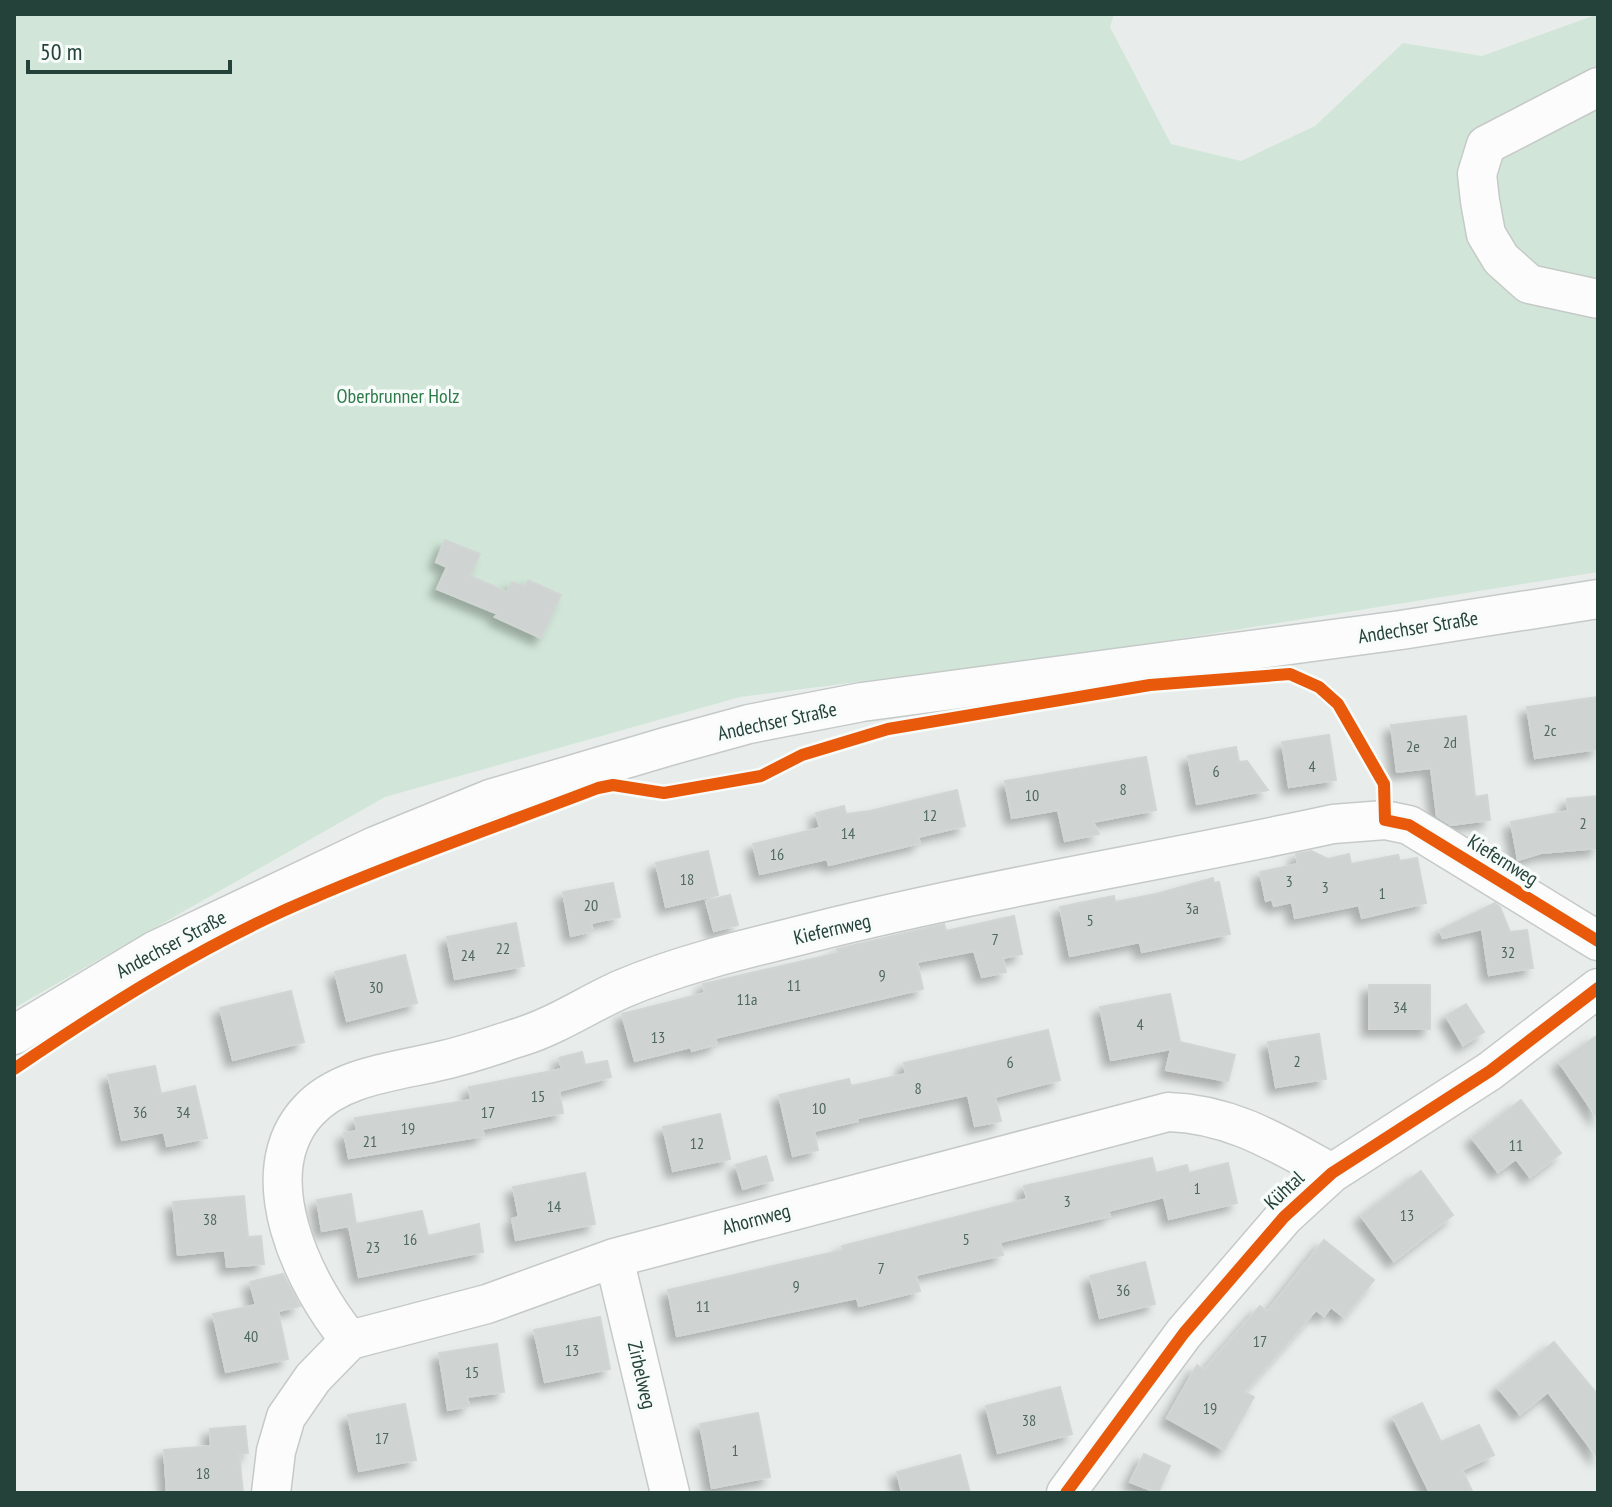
<svg xmlns="http://www.w3.org/2000/svg" width="1612" height="1507" font-family="'PT Sans Narrow',sans-serif">
	<style>
		.green { fill: #d1e6d8 }
		.building { fill: #cfd4d2; stroke: #d1d6d4; stroke-width: 2; filter: url(#shadow) }
		.lines { fill: none; stroke-linecap: round; stroke-linejoin: round }
		.minor-casing { stroke: #c5cac8; stroke-width: 41 }
		.minor { stroke: #fcfcfc; stroke-width: 38 }
		.cycleway-casing { stroke: #f7fbf9; stroke-width: 17 }
		.cycleway { stroke: #e8590c; stroke-width: 12 }
		.labels { text-anchor: middle; stroke-width: 7; stroke-linejoin: round; paint-order: stroke }
		.number-label { font-size: 16px; fill: #506761 }
		.park-label { font-size: 20px; fill: #2d7a4b; stroke: #f7fbf9 }
		.street-label { font-size: 20px; fill: #24423a; stroke: #f7fbf9 }
	</style>
	<defs>
		<filter id="shadow"><feDropShadow dx="-7" dy="7" stdDeviation="4" flood-color="#0004"/></filter>
	</defs>
	<rect width="100%" height="100%" fill="#e8edeb"/>
	<!-- green -->
	<path class="green" d="M14,14h1100l-4,13 61,117 70,17 74,-35 88,-83 79,13 116,-42v558l-470,75 -388,50 -355,100 -371,211z"/>
	<!-- building -->
	<path class="building" d="M445,540l35,14 -10,22 37,16 5,-10 13,5 3,-7 33,15 -20,43 -46,-21 3,-3 -61,-25 10,-22 -11,-5z
		M1598,697v52l-63,9 -8,-51z
		M1466,716l9,81 12,-2 3,25 -39,5 -14,-9 -6,-48 -34,4 -6,-47z
		M1329,735l7,45 -47,7 -7,-45z
		M1236,747l3,15 8,-1 21,29 -71,14 -9,-48z
		M1146,757l10,53 -63,12 6,12 -34,7 -7,-31 -46,8 -7,-37z
		M957,790l8,36 -47,11 2,6 -91,22 -2,-6 -67,15 -7,-30 67,-16 -4,-15 28,-7 2,8 24,-3z
		M1598,796v52l-57,5 -23,7 -7,-38 57,-11 -1,-12z
		M708,851l10,44 -52,12 -10,-44z
		M1311,851l17,8 21,-5 2,10 47,-9 2,6 17,-3 9,45 -64,15 -3,-13 -64,13 -3,-16 -18,4 -2,-7 -6,2 -6,-29 38,-8 -2,-10z
		M1213,878l1,5 5,-1 11,52 -88,18 -2,-10 -70,14 -10,-49 54,-11 1,6 41,-8z
		M613,883l7,34 -29,6 2,8 -22,5 -8,-44z
		M730,895l8,30 -24,6 -8,-30z
		M1495,903l5,4 10,25 17,-2 6,38 -44,7 -7,-46 -39,9 -3,-8z
		M1014,916l8,38 -19,4 3,14 -24,5 -8,-26 -57,11 6,27 -208,49 2,6 -25,7 -1,-4 -56,14 -13,-47 83,-21 -2,-9 135,-31 -1,-4 107,-25 2,7z
		M516,923l8,43 -69,13 -8,-42z
		M405,955l12,48 -70,18 -12,-49z
		M1369,985h61v44h-61z
		M291,991l13,51 -71,18 -13,-52z
		M1170,994l10,48 55,13 -7,26 -62,-11 5,-21 -60,11 -11,-53z
		M1466,1004l18,28 -21,13 -17,-29z
		M1048,1030l12,50 -65,17 6,24 -26,5 -7,-31 -110,23v3l-44,10 4,19 -25,6 -14,-61 70,-16 2,7 55,-12 -2,-11z
		M1319,1034l7,45 -50,8 -8,-45z
		M1598,1035v84l-39,-57z
		M582,1052l3,13 22,-4 4,16 -52,14 4,22 -81,16 2,7 -135,22 -5,-25 13,-2 -2,-13 116,-18 -2,-13 93,-18 -3,-11z
		M155,1066l6,28 34,-8 12,52 -40,8 -3,-14 -42,8 -14,-65z
		M1521,1100l40,53 -31,24 -14,-18 -18,13 -26,-34z
		M720,1114l10,45 -57,12 -10,-44z
		M766,1156l7,24 -30,9 -7,-24z
		M1152,1158l4,15 31,-8 2,8 39,-10 9,40 -68,16 -5,-22 -56,14 2,5 -110,26 3,13 -87,20 4,16 -61,15 -2,-8 -180,38 -9,-46 175,-40 -1,-4 185,-47 -3,-13z
		M1421,1171l32,44 -59,46 -33,-45z
		M585,1173l10,51 -79,16 -4,-21 7,-2 -6,-30z
		M351,1194l5,30 66,-13 6,25 51,-12 4,28 -124,25 -10,-51 -27,5 -5,-31z
		M244,1196l4,41 13,-1 3,28 -37,3 -2,-17 -47,5 -5,-53z
		M1324,1240l50,40 -30,37 -13,-10 -7,9 -8,-6 -72,82 10,5 -30,53 -57,-32 30,-53 7,5 56,-64 7,6z
		M1145,1262l10,42 -55,14 -10,-42z
		M283,1274l17,32 -22,5 10,48 -62,13 -13,-58 43,-9 -6,-23z
		M600,1317l10,52 -65,13 -11,-52z
		M1554,1342l44,53v63l-50,-66 -28,22 -22,-26z
		M497,1344l7,48 -37,5 2,9 -21,4 -9,-57z
		M1060,1387l12,47 -74,19 -12,-47z
		M1422,1403l19,39 38,-17 15,30 -32,15 11,23h-43l-37,-76z
		M405,1404l11,56 -57,11 -11,-56z
		M758,1413l12,64 -58,11 -12,-64z
		M245,1426l3,27 -9,1 4,39h-76l-3,-43 47,-4 -1,-17z
		M1144,1454l26,12 -12,27 -28,-11z
		M960,1455l10,38h-68l-5,-21z"/>
	<g class="lines">
		<defs>
			<path id="minor" d="M1598,87l-112,58 -9,29 3,27 6,33 15,25 28,25 69,15
				M14,1035l140,-84 221,-105 115,-47 179,-53 80,-22 113,-22 539,-72 197,-31
				M614,1258l56,235
				M350,1340c-46,-55 -101,-167 -41,-230 32,-35 91,-39 135,-50 26,-6 51,-15 76,-23 36,-11 68,-33 102,-48 54,-23 115,-38 172,-52 177,-46 360,-74 539,-113l52,-4 24,5 189,116
				M271,1493l5,-42 10,-34 27,-39 37,-38 137,-36 127,-46 554,-146c64,2 109,31 164,61
				M1066,1493l118,-160 100,-116 48,-44 158,-102 108,-83"/>
		</defs>
		<!-- minor casing -->
		<use href="#minor" class="minor-casing"/>
		<!-- minor -->
		<use href="#minor" class="minor"/>
		<defs>
			<path id="cycleway" d="M14,1069c94,-64 195,-128 301,-172 93,-40 189,-73 283,-109l15,-3 51,8 97,-17 41,-21 86,-26 262,-44 140,-11 29,13 19,17 46,80 1,36 24,5 189,116
				M1066,1493l118,-160 100,-116 48,-44 158,-102 108,-83"/>
		</defs>
		<!-- cycleway casing -->
		<use href="#cycleway" class="cycleway-casing"/>
		<!-- cycleway -->
		<use href="#cycleway" class="cycleway"/>
	</g>
	<g class="labels">
		<!-- number labels -->
		<g class="number-label">
			<text x="1550" y="736">2c</text>
			<text x="1450" y="748">2d</text>
			<text x="1413" y="752">2e</text>
			<text x="1312" y="772">4</text>
			<text x="1216" y="777">6</text>
			<text x="1123" y="795">8</text>
			<text x="1032" y="801">10</text>
			<text x="930" y="821">12</text>
			<text x="1583" y="829">2</text>
			<text x="848" y="839">14</text>
			<text x="777" y="860">16</text>
			<text x="687" y="885">18</text>
			<text x="1289" y="887">3</text>
			<text x="1325" y="893">3</text>
			<text x="1382" y="899">1</text>
			<text x="591" y="911">20</text>
			<text x="1192" y="914">3a</text>
			<text x="1090" y="926">5</text>
			<text x="995" y="945">7</text>
			<text x="503" y="954">22</text>
			<text x="1508" y="958">32</text>
			<text x="468" y="961">24</text>
			<text x="882" y="981">9</text>
			<text x="794" y="991">11</text>
			<text x="376" y="993">30</text>
			<text x="747" y="1005">11a</text>
			<text x="1400" y="1013">34</text>
			<text x="1140" y="1030">4</text>
			<text x="658" y="1043">13</text>
			<text x="1297" y="1067">2</text>
			<text x="1010" y="1068">6</text>
			<text x="918" y="1094">8</text>
			<text x="538" y="1102">15</text>
			<text x="819" y="1114">10</text>
			<text x="140" y="1118">36</text>
			<text x="183" y="1118">34</text>
			<text x="488" y="1118">17</text>
			<text x="408" y="1134">19</text>
			<text x="370" y="1147">21</text>
			<text x="697" y="1149">12</text>
			<text x="1516" y="1151">11</text>
			<text x="1197" y="1194">1</text>
			<text x="1067" y="1207">3</text>
			<text x="554" y="1212">14</text>
			<text x="1407" y="1221">13</text>
			<text x="210" y="1225">38</text>
			<text x="410" y="1245">16</text>
			<text x="966" y="1245">5</text>
			<text x="373" y="1253">23</text>
			<text x="881" y="1274">7</text>
			<text x="796" y="1292">9</text>
			<text x="1123" y="1296">36</text>
			<text x="703" y="1312">11</text>
			<text x="251" y="1342">40</text>
			<text x="1260" y="1347">17</text>
			<text x="572" y="1356">13</text>
			<text x="472" y="1378">15</text>
			<text x="1210" y="1414">19</text>
			<text x="1029" y="1426">38</text>
			<text x="382" y="1444">17</text>
			<text x="735" y="1456">1</text>
			<text x="203" y="1479">18</text>
		</g>
		<!-- park labels -->
		<g class="park-label">
			<text x="398" y="403">Oberbrunner Holz</text>
		</g>
		<!-- street labels -->
		<g class="street-label">
			<text transform="translate(1418 627) rotate(-9)" y="7">Andechser Straße</text>
			<text transform="translate(777 721) rotate(-12)" y="7">Andechser Straße</text>
			<text transform="translate(1503 860) rotate(32)" y="7">Kiefernweg</text>
			<text transform="translate(832 929) rotate(-13)" y="7">Kiefernweg</text>
			<text transform="translate(171 944) rotate(-28)" y="7">Andechser Straße</text>
			<text transform="translate(1284 1190) rotate(-43)" y="7">Kühtal</text>
			<text transform="translate(756 1219) rotate(-15)" y="7">Ahornweg</text>
			<text transform="translate(642 1375) rotate(77)" y="7">Zirbelweg</text>
		</g>
	</g>
	<!-- border -->
	<rect width="1612" height="1507" fill="none" stroke="#24423a" stroke-width="32"/>
	<!-- scale -->
	<path d="M28 60v12h202v-12" fill="none" stroke="#24423a" stroke-width="4"/>
	<text x="40" y="60" font-size="24" fill="#24423a" stroke="#f7fbf9" stroke-width="6" paint-order="stroke">50 m</text>
</svg>
